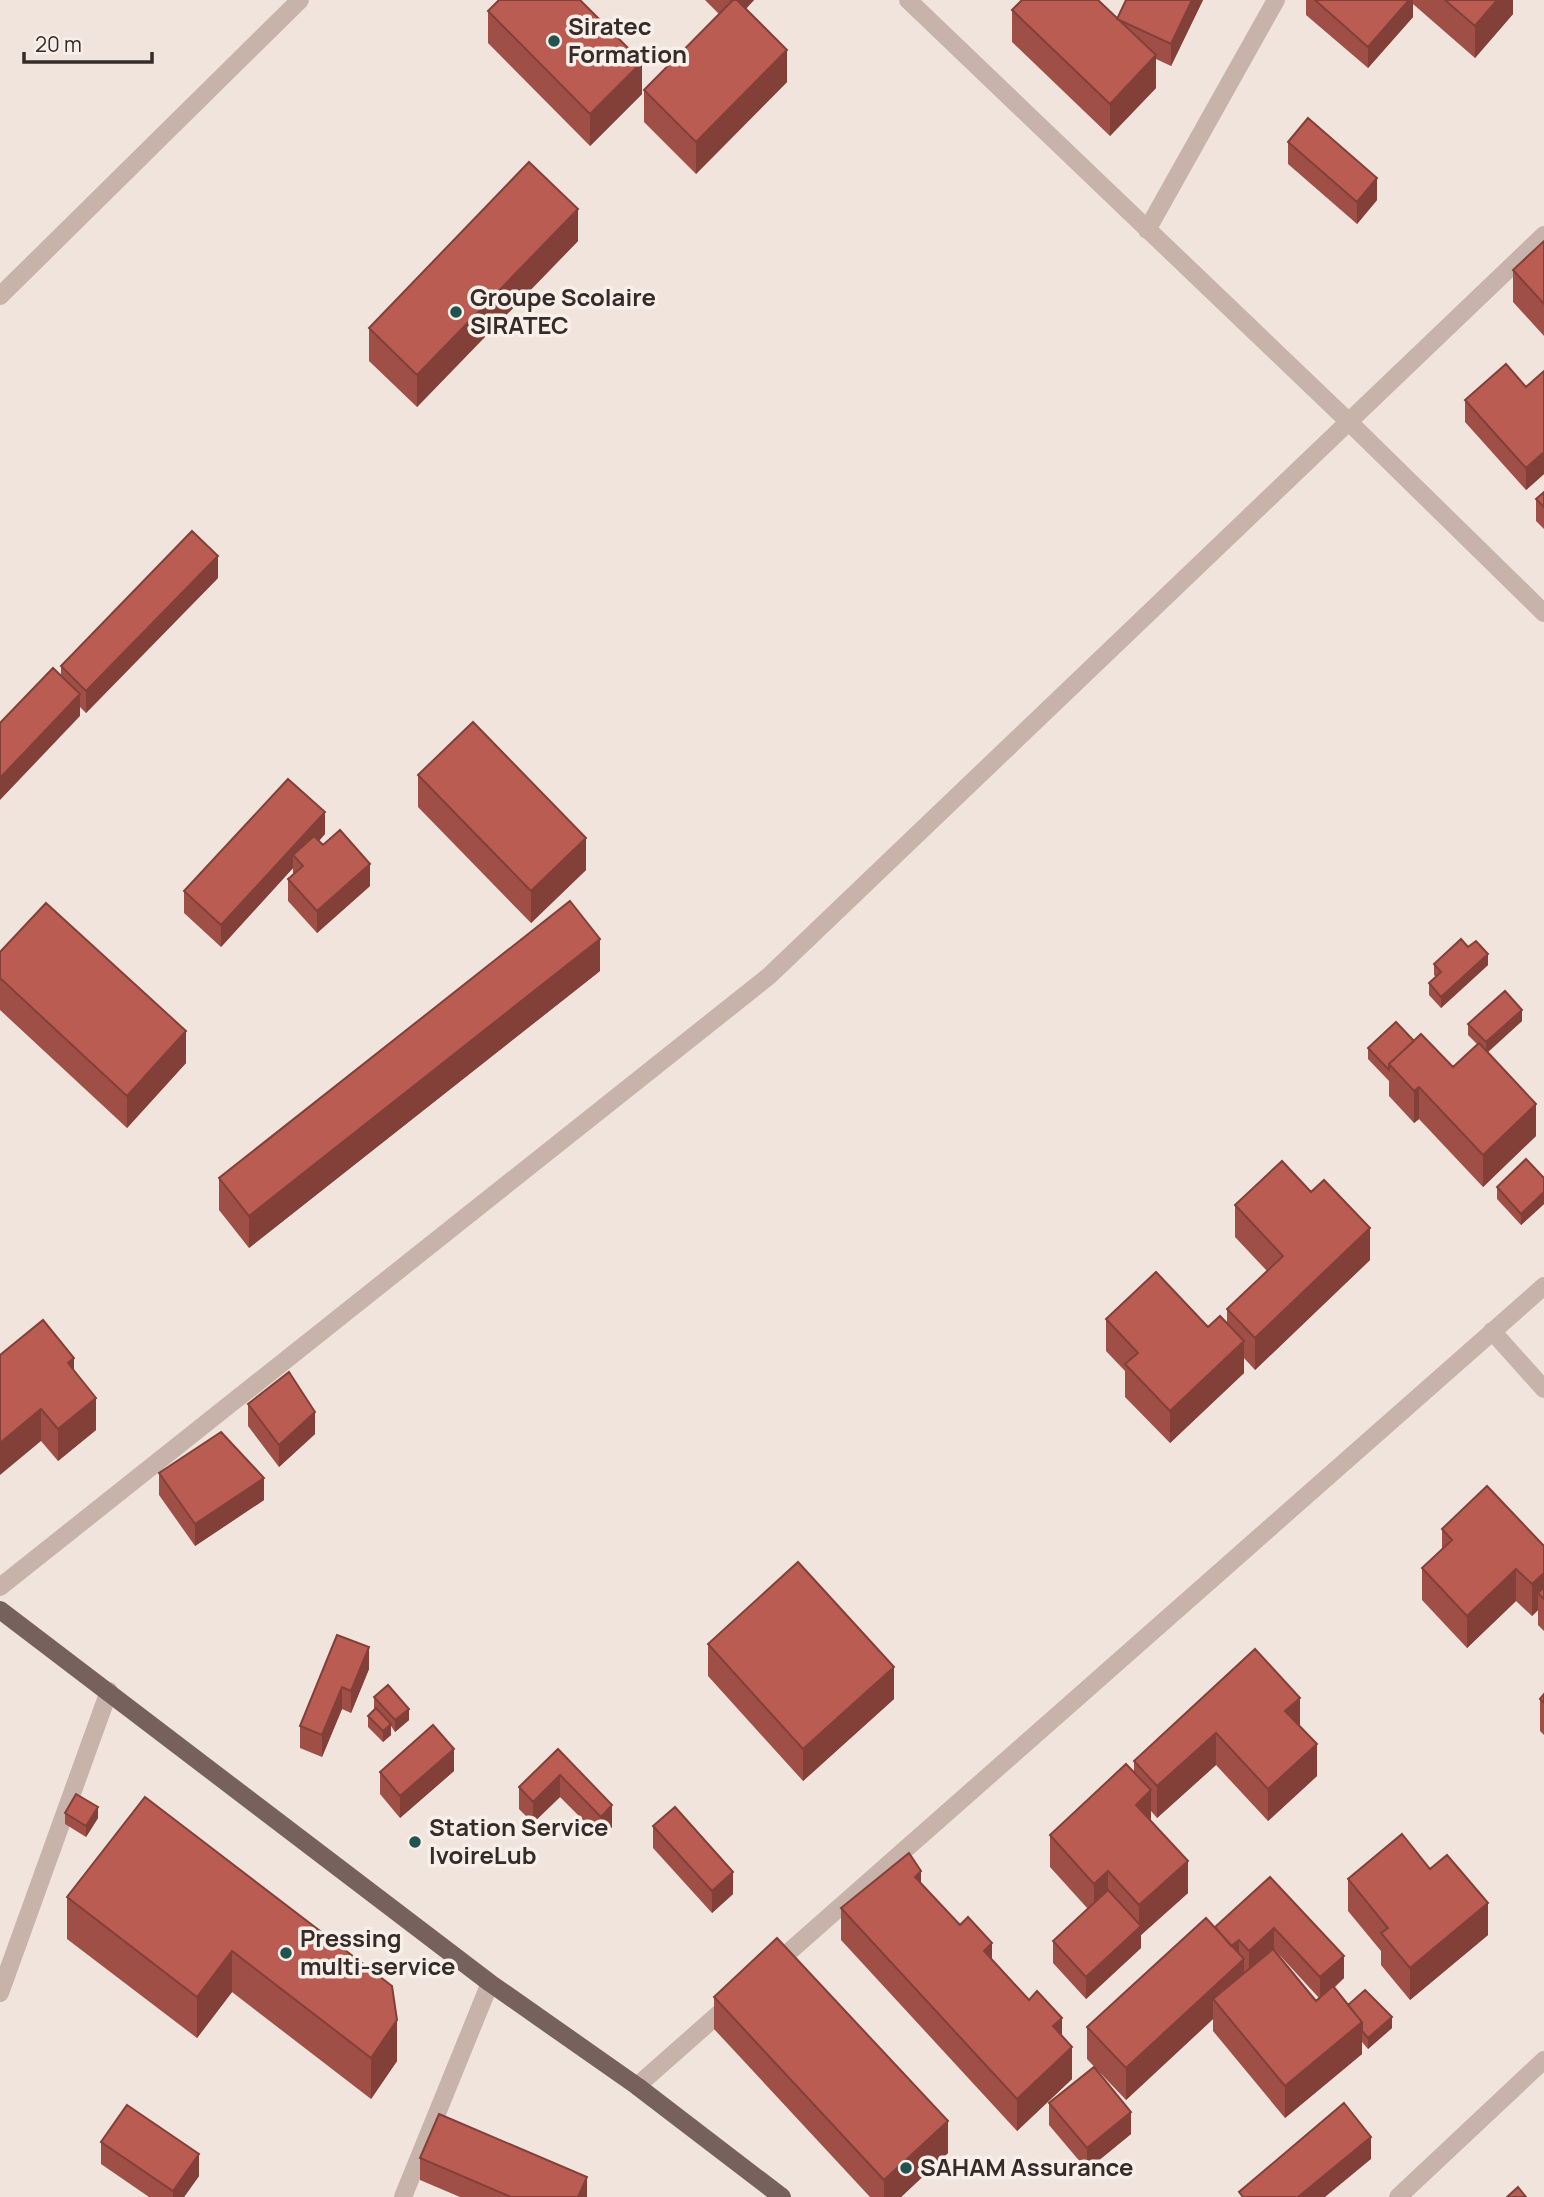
<svg xmlns="http://www.w3.org/2000/svg" width="1544" height="2197" font-family="Manrope,sans-serif">
	<style>
		.lines { fill: none; stroke-linecap: round; stroke-linejoin: round }
		.minor { stroke: #c7b3aa; stroke-width: 18 }
		.primary { stroke: #76615c; stroke-width: 18 }
		.wall { fill: #a04f46; fill-rule: evenodd }
		.shaded-wall { fill: #824039 }
		.building { fill: #ba5c51; stroke: #824039; stroke-width: 2 }
		.poi-dot { fill: #22534f; stroke: #f8efe9; stroke-width: 2.5 }
		.labels { text-anchor: middle; stroke-width: 7; stroke-linejoin: round; paint-order: stroke }
		.poi-label { font-size: 24px; font-weight: bold; fill: #352b29; stroke: #f8efe9; text-anchor: start }
	</style>
	<rect width="100%" height="100%" fill="#f0e4dd"/>
	<g class="lines">
		<!-- minor -->
		<path class="minor" d="M908,0l441,422 195,191
			M1147,230l129,-230
			M0,296l300,-296
			M1492,1331l52,58
			M0,1587l769,-611 775,-741
			M773,1966l771,-680
			M0,1993l109,-302
			M637,2086l94,-83
			M403,2197l87,-214
			M1398,2197l146,-137"/>
		<!-- primary -->
		<path class="primary" d="M0,1610l490,373 147,103 145,111"/>
	</g>
	<!-- wall -->
	<path class="wall" d="M705,0h49l-8,9 41,73 -91,92 -52,-52v-32l75,-76z
		M1126,0h77l-32,66 -15,-7v29l-46,48 -98,-94v-32l105,8z
		M1306,0h207v14l-38,44 -62,-54v13l-45,51 -62,-53z
		M488,11l154,83 -52,52 -102,-103z
		M1288,142l89,58 -20,24 -69,-60z
		M578,241l-161,166 -48,-46v-33z
		M1544,241v95l-31,-34v-32z
		M1544,371v103l-18,16 -61,-68v-22l61,-13z
		M1544,492v37l-8,-8v-22z
		M218,578l-132,135 -6,-6v9l-19,-41v-9z
		M418,775l168,95 -55,53 -113,-116z
		M325,834l-6,7 51,45 -53,47 -29,-32v-22l5,-4v-7l-72,79 -37,-34v-22z
		M1468,947l20,18 -47,43 -12,-13v-12l7,-6 -2,-2v-11z
		M0,952l186,111 -59,65 -127,-118z
		M600,971l-351,277 -30,-38v-32z
		M1522,1021l-35,31 49,84 -53,51 -64,-68 -5,4 -25,-27v-15l-21,-22v-11l46,-7 39,26 24,-23 -9,-9v-11z
		M1544,1178v26l-23,21 -24,-26v-12z
		M1235,1205l135,55 -115,110 -11,-12v15l-74,70 -45,-46v-26l-19,-20v-32l102,8 19,-3v-15l40,-38 -32,-34z
		M0,1355l74,16 22,59 -38,31 -17,-20z
		M248,1404l67,30 -36,33 -31,-41z
		M159,1473l105,27 -69,46 -36,-51z
		M1442,1529l102,17v85l-6,-6v-15l-6,6 -16,-15 -49,47 -45,-48v-32l20,-18z
		M337,1635l32,34 -18,44 -9,-4 -20,48 -22,-9v-22z
		M708,1644l186,55 -91,82 -95,-105z
		M1255,1649l45,77 17,50 -49,45 -52,-56 -59,53 -6,-7v10l37,72 -47,42v13l-55,51 -33,-36v-22l35,-32 -38,-42v-32l84,-63v-11z
		M1544,1694v41l-4,-4v-32z
		M374,1697l35,23 -14,12 -4,-6v9l-8,7 -15,-15v-11l7,-7 -1,-1z
		M558,1749l54,78 -11,11 -41,-41 -27,26 -14,-14v-22z
		M454,1771l-54,47 -20,-24v-22z
		M145,1797l252,264 -26,38 -139,-107 -35,46 -130,-99v-42z
		M65,1813l33,5 -12,19 -21,-13z
		M653,1826l80,68 -21,19 -59,-65z
		M1430,1869l58,66 -78,65 -29,-35v-14l-33,-40v-32z
		M1270,1877l74,101 -10,10 14,17 44,23 -24,21 -6,-7v12l-77,64 -72,-87v-12l-87,81 -39,-41v-32l128,-100zM1274,1949l45,49 -3,3z
		M921,1883l141,152 10,44 -55,52 -176,-191v-32z
		M714,1997l234,156 -47,44h-31l-156,-168z
		M1049,2103l82,31 -44,36 -38,-45z
		M101,2142l98,34 -15,21h-35l-48,-33z
		M420,2158l167,39h-127l-40,-17z"/>
	<!-- shaded-wall -->
	<path class="shaded-wall" d="M730,0h24l-24,25z
		M1192,0h11l-32,66v-22z
		M1409,0h4v17l-45,51v-21z
		M1497,0h16v14l-38,44v-32z
		M787,50v32l-91,92v-32z
		M1156,55v33l-46,48v-32z
		M642,62v32l-52,52v-32z
		M1377,178v22l-20,24v-22z
		M578,209v32l-161,166v-32z
		M1544,452v22l-18,16v-22z
		M218,556v22l-132,135v-22z
		M80,694v22l-80,84v-22z
		M325,812v22l-26,28 -6,-7v13l-72,79v-22z
		M586,838v32l-55,53v-32z
		M370,864v22l-53,47v-22z
		M600,939v32l-351,277v-32z
		M1488,954v11l-47,43v-11z
		M1522,1010v11l-36,33v-12z
		M186,1031v32l-59,65v-32z
		M1419,1087v32l-5,4v-32z
		M1536,1104v32l-53,51v-32z
		M1544,1192v12l-23,21v-11z
		M1370,1228v32l-115,110v-32z
		M1244,1341v32l-74,70v-32z
		M74,1358v32l-6,-27z
		M96,1398v32l-38,31v-32z
		M41,1409v32l-41,34v-32z
		M315,1412v22l-36,33v-22z
		M264,1478v22l-69,46v-22z
		M1516,1569v32l-49,47v-32z
		M1544,1573v26l-6,-6v17l-6,6v-32z
		M369,1647v22l-18,44v-22z
		M894,1667v32l-91,82v-32z
		M342,1687v22l-20,48v-22z
		M1300,1698v32l-15,-19z
		M409,1709v11l-14,12v-12z
		M391,1724v11l-8,7v-11z
		M1216,1733v32l-59,53v-32z
		M1317,1744v32l-49,45v-32z
		M454,1749v22l-54,47v-22z
		M560,1775v22l-27,26v-21z
		M1151,1790v33l-15,-18z
		M612,1805v22l-11,11v-21z
		M98,1807v11l-12,19v-11z
		M1188,1861v32l-47,42v13l-55,51v-22l53,-50v-22z
		M921,1871v32l-6,-26z
		M1108,1871v32l-14,13v-32z
		M733,1872v22l-21,19v-22z
		M1488,1903v32l-78,65v-32z
		M1274,1928v21l-25,24v-22z
		M1239,1940v21l-9,-13z
		M992,1943v32l-8,-24z
		M232,1951v41l-35,46v-41z
		M1344,1956v22l-24,21v-22z
		M1244,1959v32l-31,8v20l-87,81v-32z
		M1392,2017v11l-24,21v-11z
		M1062,2018v32l-9,-24z
		M397,2020v41l-26,38v-41z
		M1362,2022v32l-77,64v-32z
		M1072,2047v32l-55,52v-32z
		M1131,2112v22l-44,36v-22z
		M948,2121v32l-47,44h-17v-17z
		M1371,2137v22l-46,38h-27z
		M199,2154v22l-15,21h-11v-6z
		M587,2177v20h-9z"/>
	<!-- building -->
	<path class="building" d="M499,0h81l62,62 -52,52 -102,-103z
		M733,0h4l50,50 -91,92 -52,-52z
		M1022,0h76l58,55 -46,49 -98,-94z
		M1126,0h66l-21,44 -54,-25z
		M1315,0h94l-41,47z
		M1445,0h52l-22,26z
		M1308,118l69,60 -20,24 -69,-60z
		M529,162l49,47 -161,166 -48,-47z
		M1544,241v63l-31,-34z
		M1506,364l20,23 18,-16v81l-18,16 -61,-68z
		M1544,492v15l-8,-8z
		M192,531l26,25 -132,135 -25,-25z
		M53,668l27,26 -80,84v-55z
		M473,722l113,116 -55,53 -113,-116z
		M288,779l37,33 -104,113 -37,-34z
		M340,830l30,34 -53,47 -29,-32 15,-13 -10,-11 21,-19 9,9z
		M570,901l30,38 -351,277 -30,-38z
		M46,903l140,128 -59,65 -127,-118v-26z
		M1461,939l7,8 8,-6 12,13 -47,43 -12,-14 12,-11 -7,-8z
		M1505,991l17,19 -36,32 -18,-18z
		M1396,1022l18,19 -25,23v6l-21,-22z
		M1421,1034l32,33 26,-24 57,61 -53,51 -64,-68 -5,4 -25,-27z
		M1526,1159l18,19v14l-23,22 -24,-27z
		M1282,1161l29,31 13,-12 46,48 -115,110 -28,-29 56,-53 -48,-51z
		M1156,1272l52,55 12,-11 24,25 -74,70 -45,-47 13,-11 -32,-34z
		M43,1320l31,38 -6,5 28,35 -38,31 -17,-20 -41,34v-88z
		M289,1372l26,40 -36,33 -31,-41z
		M221,1432l43,46 -69,46 -36,-51z
		M1487,1486l57,60v27l-12,11 -16,-15 -49,47 -45,-48 30,-28 -10,-11z
		M798,1562l96,105 -91,82 -95,-105z
		M1544,1587v12l-6,-6z
		M337,1635l32,12 -18,44 -9,-4 -20,48 -22,-9z
		M1255,1649l45,49 -15,13 32,33 -49,45 -52,-56 -59,53 -23,-25z
		M388,1685l21,24 -14,11 -21,-23z
		M1544,1694v9l-4,-4z
		M376,1708l15,16 -8,7 -15,-15z
		M433,1725l21,24 -54,47 -20,-24z
		M558,1749l54,56 -11,12 -41,-42 -27,27 -14,-15z
		M1126,1764l25,26 -15,15 52,56 -49,44 -31,-34 -14,13 -44,-49z
		M76,1794l22,13 -12,19 -21,-13z
		M145,1797l247,189 5,34 -26,38 -139,-107 -35,46 -130,-100z
		M675,1807l58,65 -21,19 -59,-65z
		M1402,1834l28,35 17,-14 41,48 -78,65 -29,-35 7,-5 -40,-49z
		M909,1853l12,18 -6,6 45,48 8,-8 24,26 -8,8 45,49 8,-9 25,27 -9,8 19,21 -55,52 -176,-191z
		M1270,1877l74,79 -24,21 -46,-49 -25,23 -10,-11 -8,6 -16,-19z
		M1108,1890l33,36 -55,51 -33,-36z
		M1206,1918l38,41 -118,109 -39,-41z
		M777,1938l171,183 -64,59 -170,-183z
		M1273,1949l43,52 17,-15 29,36 -77,64 -72,-87z
		M1365,1990l27,27 -24,21 -6,-7v-9l-14,-17z
		M1094,2067l37,45 -44,36 -38,-45z
		M1344,2103l27,34 -73,60h-55l-4,-5z
		M127,2105l72,49 -26,37 -72,-49z
		M439,2114l148,63 -9,20h-67l-91,-39z
		M1518,2187l8,10h-19z"/>
	<!-- markers -->
	<g class="poi-dot">
		<circle cx="554" cy="41" r="7"/>
		<circle cx="456" cy="312" r="7"/>
		<circle cx="415" cy="1842" r="7"/>
		<circle cx="286" cy="1953" r="7"/>
		<circle cx="906" cy="2168" r="7"/>
	</g>
	<g class="labels">
		<!-- poi labels -->
		<g class="poi-label">
			<text x="568" y="35">Siratec<tspan x="568" dy="28">Formation</tspan></text>
			<text x="470" y="306">Groupe Scolaire<tspan x="470" dy="28">SIRATEC</tspan></text>
			<text x="429" y="1836">Station Service<tspan x="429" dy="28">IvoireLub</tspan></text>
			<text x="300" y="1947">Pressing<tspan x="300" dy="28">multi-service</tspan></text>
			<text x="920" y="2176">SAHAM Assurance</text>
		</g>
	</g>
	<!-- scale -->
	<path d="M24 52v10h128v-10" fill="none" stroke="#352b29" stroke-width="3.5"/>
	<text x="35" y="52" font-size="21" fill="#352b29" stroke="#f8efe9" stroke-width="5" paint-order="stroke">20 m</text>
</svg>
